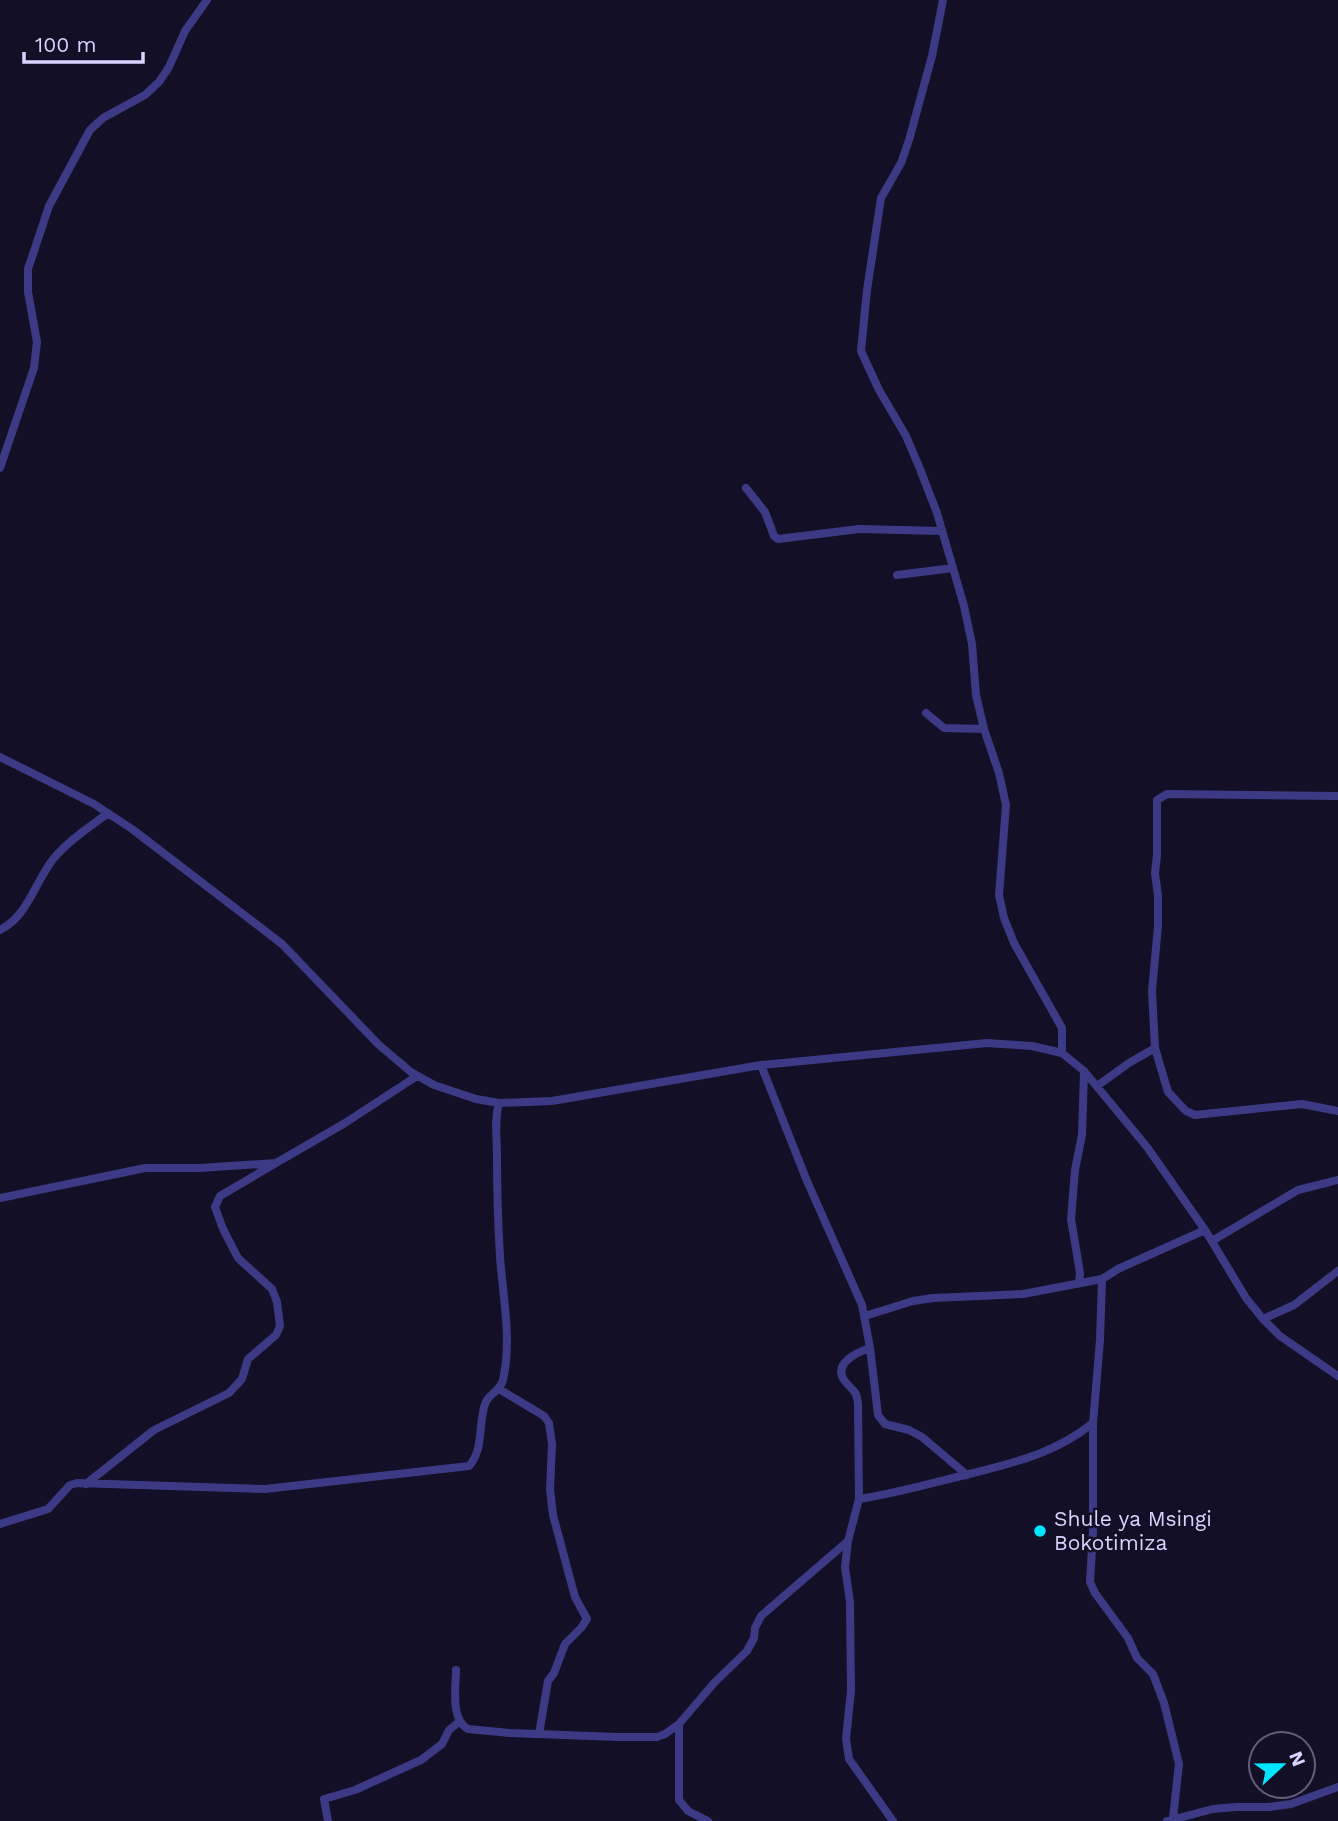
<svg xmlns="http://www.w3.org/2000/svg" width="1338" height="1821" font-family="'Work Sans',sans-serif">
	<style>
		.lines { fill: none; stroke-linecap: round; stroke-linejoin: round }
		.minor { stroke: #3d3a85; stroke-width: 8 }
		.poi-dot { fill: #00e5ff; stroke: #130f26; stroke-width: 2.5 }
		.labels { text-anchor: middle; stroke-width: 5; stroke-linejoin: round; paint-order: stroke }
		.poi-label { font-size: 21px; fill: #d9d4ff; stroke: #130f26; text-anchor: start }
	</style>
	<rect width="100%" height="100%" fill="#130f26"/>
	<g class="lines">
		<!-- minor -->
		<path class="minor" d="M943,0l-11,56 -23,84 -8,23 -20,35 -14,92 -6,61 18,39 27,46 14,33 17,44 27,93 8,38 4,51 8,34 15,44 7,32 -7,90 5,23 10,25 48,85v25
			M0,468l34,-100 3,-26 -9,-50v-23l21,-63 41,-76 13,-12 42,-23 14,-13 10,-15 16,-36 22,-31
			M746,488l19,24 9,24 4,3 81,-10 83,2
			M897,575l56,-7
			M926,713l18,15 40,1
			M0,757l94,47 38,25 150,115 97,101 32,27 23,13 42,14 23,4 53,-2 209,-36 226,-22 45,3 30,7 22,18 63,76 58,83 41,68 17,21 17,17 58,40
			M1338,796l-171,-2 -10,6v55l-2,18 3,23v30l-6,65 3,57 13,44 18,19 9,4 107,-11 36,7
			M0,930c29,-15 34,-47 54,-72 15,-18 36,-31 54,-45
			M761,1065l46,116 55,124 8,43 8,67 7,9 24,6 13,7 45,38
			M1097,1086l32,-23 26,-15
			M0,1198l145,-30h55l76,-5 69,-40 72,-47
			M1212,1241l86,-51 40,-10
			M1102,1279l-2,61 -7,83v108l-3,51 5,11 33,45 9,20 16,16 11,29 15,61 -6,54
			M1079,1282l1,-9 -9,-54 4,-49 7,-35 2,-64
			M865,1316l48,-15 20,-3 90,-4 79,-15 16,-10 87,-39
			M1263,1319l31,-14 44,-34
			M870,1348c-12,4 -37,15 -26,32 8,11 13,9 14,25l1,94 -11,42 -3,26 5,35 1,89 -5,48 3,20 44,62
			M499,1389l45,27 5,7 3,21 -2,45 3,26 22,82 12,22 -6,9 -16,16 -11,29 -6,8 -9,53
			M86,1484l68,-54 75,-37 13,-14 6,-20 28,-24 4,-9 -3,-24 -5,-13 -34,-31 -15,-29 -8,-22 5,-11 56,-33
			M859,1499c38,-6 73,-16 110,-25 47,-12 85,-20 124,-51
			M0,1524l48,-15 22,-24 7,-2 188,6 204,-23c15,-16 9,-42 16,-62 3,-10 15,-12 18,-24 9,-41 0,-82 -3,-123 -2,-33 -3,-68 -3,-101 0,-18 -3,-36 2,-53
			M456,1670c0,17 -6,49 12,59l42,4 108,4h39l8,-3 14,-10
			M328,1821l-4,-22 31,-9 66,-30 21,-16 7,-14 11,-9
			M708,1821l-20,-10 -9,-11v-76l35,-41 33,-32 7,-13 1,-10 6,-12 87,-75
			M1167,1821l46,-12 23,-2h33l22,-3 47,-17"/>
	</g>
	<!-- markers -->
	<circle class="poi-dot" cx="1040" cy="1531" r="7"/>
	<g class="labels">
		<!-- poi labels -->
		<g class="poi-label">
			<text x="1054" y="1526">Shule ya Msingi<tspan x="1054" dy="24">Bokotimiza</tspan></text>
		</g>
	</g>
	<!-- north arrow -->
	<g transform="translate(1282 1765) rotate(68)"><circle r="33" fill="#130f26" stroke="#625e7d" stroke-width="2"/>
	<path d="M0-5L12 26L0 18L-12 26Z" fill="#00e5ff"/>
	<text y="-10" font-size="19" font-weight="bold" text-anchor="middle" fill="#d9d4ff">N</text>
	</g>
	<!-- scale -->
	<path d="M24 52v10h119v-10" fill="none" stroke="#d9d4ff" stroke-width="3.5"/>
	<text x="35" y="52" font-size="21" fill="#d9d4ff" stroke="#130f26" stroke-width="5" paint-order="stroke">100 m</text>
</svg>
